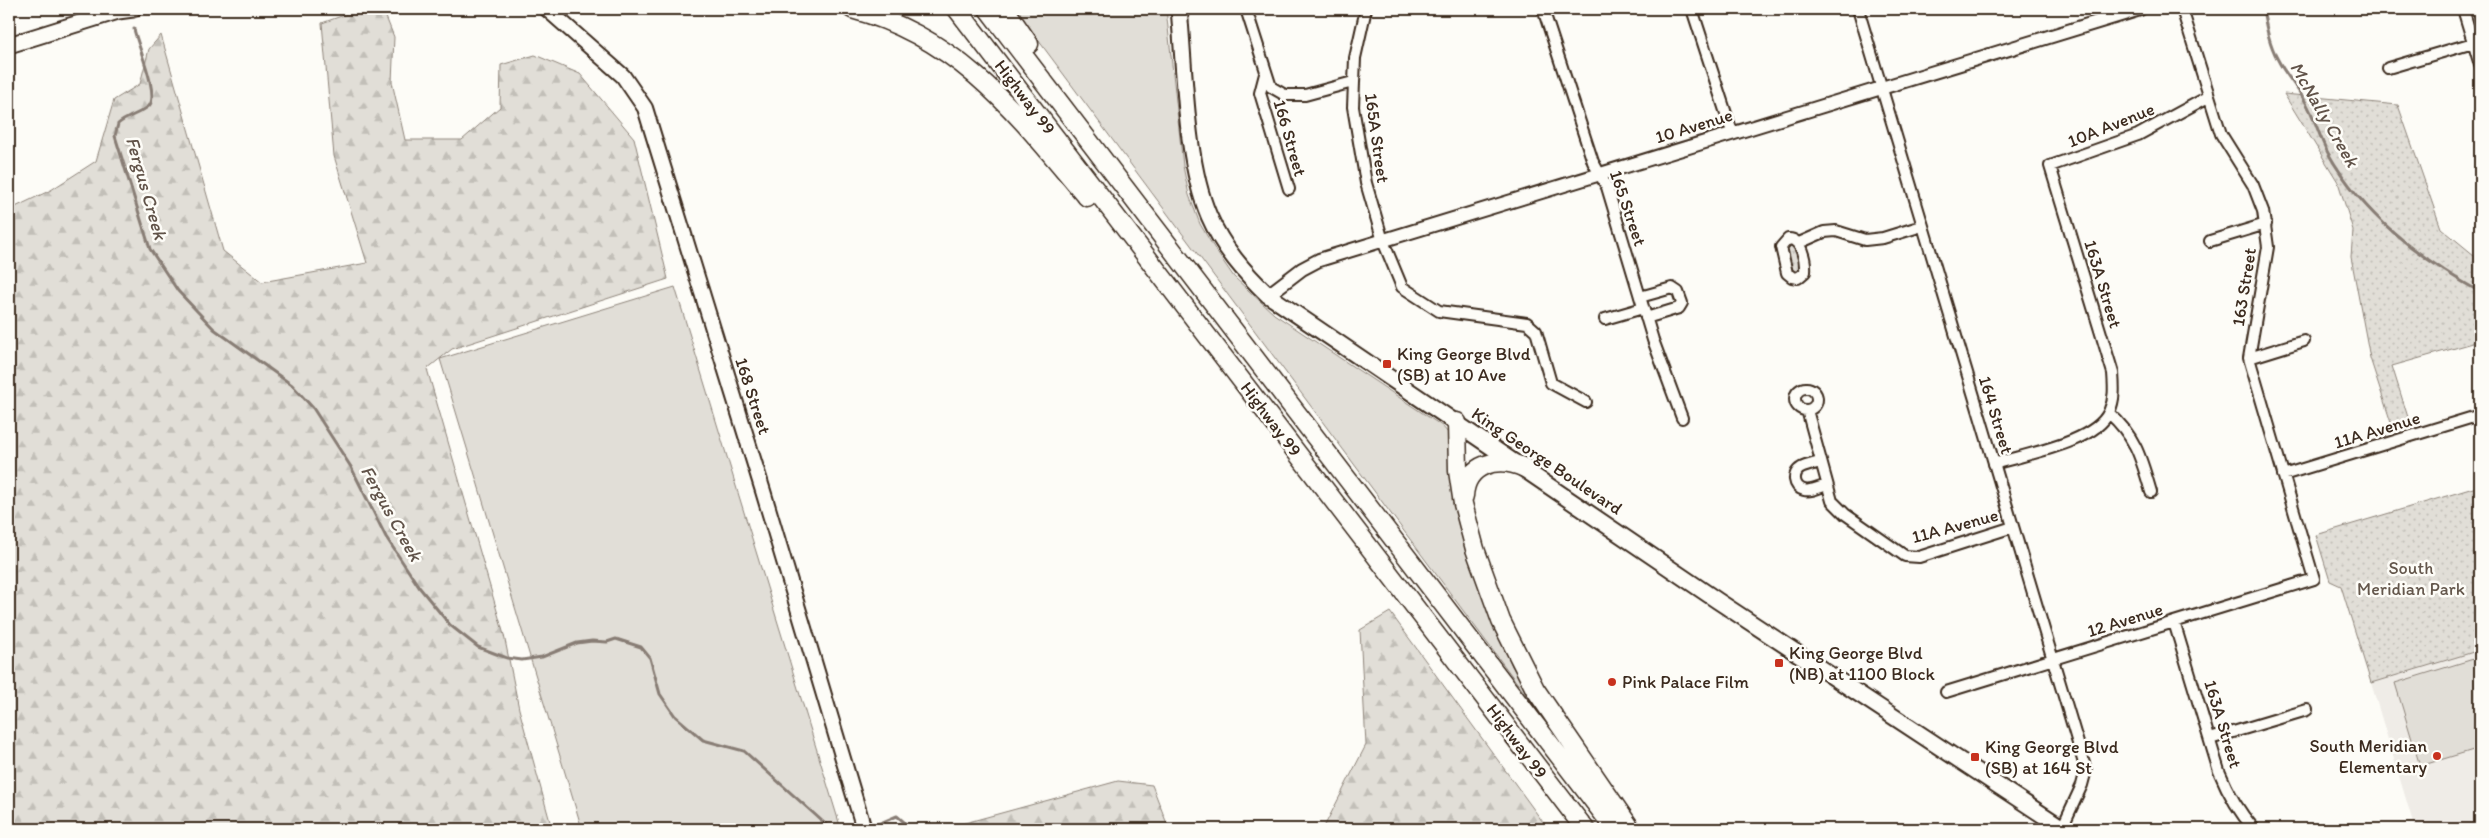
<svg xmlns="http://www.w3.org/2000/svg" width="2489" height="838" font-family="Itim,sans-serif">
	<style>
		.built { fill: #efece7 }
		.grass { fill: #e1ded7; stroke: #8e847a }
		.forest { fill: url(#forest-firs); stroke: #8e847a }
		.park { fill: url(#park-dots); stroke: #8e847a }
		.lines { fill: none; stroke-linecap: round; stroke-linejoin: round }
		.stream { stroke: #887d74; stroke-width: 3 }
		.minor-casing { stroke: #3b2a1e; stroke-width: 14 }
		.tertiary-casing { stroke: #3b2a1e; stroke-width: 16 }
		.secondary-casing { stroke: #3b2a1e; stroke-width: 18 }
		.primary-casing { stroke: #3b2a1e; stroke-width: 19 }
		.motorway-casing { stroke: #3b2a1e; stroke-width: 21 }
		.minor { stroke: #fdfcf7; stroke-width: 10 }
		.tertiary { stroke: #fdfcf7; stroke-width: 12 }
		.secondary { stroke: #fdfcf7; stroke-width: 14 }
		.primary { stroke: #fdfcf7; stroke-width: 15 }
		.motorway { stroke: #fdfcf7; stroke-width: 18 }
		.poi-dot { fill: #c8321e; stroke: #fdfcf7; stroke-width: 2 }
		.labels { text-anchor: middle; stroke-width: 5; stroke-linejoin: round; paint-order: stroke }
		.street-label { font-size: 18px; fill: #3b2a1e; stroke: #fdfcf7 }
		.poi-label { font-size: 18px; fill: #3b2a1e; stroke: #fdfcf7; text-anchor: start }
		.park-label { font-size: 18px; fill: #64574c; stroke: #fdfcf7 }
		.water-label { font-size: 19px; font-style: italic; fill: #615349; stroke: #fdfcf7 }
	</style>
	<defs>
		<pattern id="forest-firs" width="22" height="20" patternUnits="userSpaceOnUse" patternTransform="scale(1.25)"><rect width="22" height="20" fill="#e1ded7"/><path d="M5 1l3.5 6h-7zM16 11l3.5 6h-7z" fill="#c2bfb8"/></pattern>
		<pattern id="park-dots" width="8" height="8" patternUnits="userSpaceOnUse" patternTransform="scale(1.25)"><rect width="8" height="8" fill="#e1ded7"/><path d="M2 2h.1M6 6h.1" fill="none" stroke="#c2bfb8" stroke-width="1.8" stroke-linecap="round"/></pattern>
	</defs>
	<rect width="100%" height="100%" fill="#fdfcf7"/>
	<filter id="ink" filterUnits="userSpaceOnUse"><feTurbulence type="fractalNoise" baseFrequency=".02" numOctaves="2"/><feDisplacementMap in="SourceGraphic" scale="10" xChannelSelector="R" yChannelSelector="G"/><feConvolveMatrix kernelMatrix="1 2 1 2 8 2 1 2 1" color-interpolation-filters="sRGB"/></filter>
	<g filter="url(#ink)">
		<!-- built -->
		<path class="built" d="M2480,650v179h-65l-44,-146z"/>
		<!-- grass -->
		<path class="grass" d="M1015,9h151l17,157 6,29 11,29 16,27 18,26 40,37 168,112 7,8 4,62 8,37 20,56 31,77 55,84z
			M675,287l166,542h-259l-142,-470z
			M2480,657v91l-60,18 -25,-83z"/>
		<!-- forest -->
		<path class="forest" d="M384,12l10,25 -2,45 13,58h57l38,-33 1,-42 34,-10 45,19 54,64 34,141 -216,70 -25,20 77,266 15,74 33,120h-543v-619l42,-20 45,-29 18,-61 26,-16 9,-35 12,-14 62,216 39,31 105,-19 -33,-107 -12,-133 25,-9z
			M1390,612l158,217h-225l43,-84 -6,-115z
			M1118,781l34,4 17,44h-226z"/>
		<!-- park -->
		<path class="park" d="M2284,94l114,11 43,123 39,32v81l-88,25 19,61 -17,5 -24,-74 -19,-101 2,-27 -15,-48z
			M1789,245l6,2 6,19 -3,7 -7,-1 -6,-23z
			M2480,486v164l-109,33 -30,-97 -11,-5 -14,-46z"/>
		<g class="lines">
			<!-- stream -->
			<path class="stream" d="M2263,9c3,17 6,35 15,51 7,14 19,27 27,41 10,16 14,36 23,52 35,62 91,105 152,139
				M134,29c3,15 26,66 15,77 -9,8 -22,10 -31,18l-3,12 35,113 28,42 36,38 78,56 21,23 38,59 35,70 33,50 31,38 28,22 29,11 15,2 20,-3 35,-14 15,-2 15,1 9,-3 25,8 9,11 10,36 15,22 28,24 41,11 87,78
				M876,825l21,-9 7,6 2,7"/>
			<defs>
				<path id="minor" d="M1246,9l25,78 14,8h20l48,-13
					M1366,9l-11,49 -2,49 13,76 17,58 19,46 37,24 88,12 9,8 15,52 35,19
					M1543,9l50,153 14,25 46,153 29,78
					M1692,9l40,123
					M1858,9l228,761 -4,15 -20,43
					M2463,9l17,56
					M2388,68l92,-27
					M1265,74l-5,19 29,96
					M1788,239c13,-1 18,21 17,33l-7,6 -6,-1 -5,-4 -6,-26z
					M2210,241l56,-17
					M1799,243l25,-11 12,-1 29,9 18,-2 39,-12
					M1640,297l32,-9 6,4 4,11 -3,5 -33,10
					M1605,319l38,-11
					M2249,358l55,-17
					M1795 399a11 11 0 1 1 22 0a11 11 0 1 1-22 0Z
					M1807,410l25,91 13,13 60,42 14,1 94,-30
					M2109,413c27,24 32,45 42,79
					M1820,462c-6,2 -13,3 -19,6 -9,5 -8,19 3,22 7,2 16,-3 23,-5
					M1994,464c31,-10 101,-21 115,-52 6,-13 5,-25 4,-39l-63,-207 88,-31 70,-38
					M2283,475l197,-60
					M2174,622l45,149c9,22 19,40 35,58
					M1946,692l368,-113 -65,-221 19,-111 -5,-36 -10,-26 -32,-51 -39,-125
					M2210,739l97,-29"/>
				<path id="tertiary" d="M1268,295l34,-26 17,-9 821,-251"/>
				<path id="secondary" d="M547,9l76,67 22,32 118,383 101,338"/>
				<path id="primary" d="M1179,9c6,61 6,152 30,207 14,32 35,56 59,79l450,306 346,228
					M9,45l109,-34 15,-2"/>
				<path id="motorway" d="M852,9c109,29 166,106 235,188
					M957,9l628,820
					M988,9l627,820
					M1005,9l24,35
					M1457,422l1,49 5,33 12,45 26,72 34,68 96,140
					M1464,496c2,-33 34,-40 61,-28"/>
			</defs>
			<!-- minor casing -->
			<use href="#minor" class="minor-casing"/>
			<!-- tertiary casing -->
			<use href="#tertiary" class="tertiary-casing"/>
			<!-- secondary casing -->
			<use href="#secondary" class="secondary-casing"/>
			<!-- primary casing -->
			<use href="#primary" class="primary-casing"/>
			<!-- motorway casing -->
			<use href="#motorway" class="motorway-casing"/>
			<!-- minor -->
			<use href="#minor" class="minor"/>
			<!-- tertiary -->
			<use href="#tertiary" class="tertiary"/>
			<!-- secondary -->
			<use href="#secondary" class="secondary"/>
			<!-- primary -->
			<use href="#primary" class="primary"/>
			<!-- motorway -->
			<use href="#motorway" class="motorway"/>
		</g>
	</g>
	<!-- markers -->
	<g class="poi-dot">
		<rect x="1382" y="359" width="10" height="10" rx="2.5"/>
		<rect x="1774" y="658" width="10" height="10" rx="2.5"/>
		<circle cx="1612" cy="682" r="5"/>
		<circle cx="2437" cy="756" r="5"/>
		<rect x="1970" y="752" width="10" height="10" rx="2.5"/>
	</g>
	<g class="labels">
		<!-- street labels -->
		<g class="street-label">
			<text transform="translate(1025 97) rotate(53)" y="6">Highway 99</text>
			<text transform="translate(2111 125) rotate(-22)" y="6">10A Avenue</text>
			<text transform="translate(1694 126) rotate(-17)" y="6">10 Avenue</text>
			<text transform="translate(1290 138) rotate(74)" y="6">166 Street</text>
			<text transform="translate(1377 138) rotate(82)" y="6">165A Street</text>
			<text transform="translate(1628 208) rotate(71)" y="6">165 Street</text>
			<text transform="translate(2103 284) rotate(73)" y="6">163A Street</text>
			<text transform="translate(2244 287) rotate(-81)" y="6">163 Street</text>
			<text transform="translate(753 396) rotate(72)" y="6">168 Street</text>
			<text transform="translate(1996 415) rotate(73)" y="6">164 Street</text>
			<text transform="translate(1271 419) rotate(53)" y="6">Highway 99</text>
			<text transform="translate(2377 430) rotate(-17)" y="6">11A Avenue</text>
			<text transform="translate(1547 461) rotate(34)" y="6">King George Boulevard</text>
			<text transform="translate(1955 526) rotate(-15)" y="6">11A Avenue</text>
			<text transform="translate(2125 620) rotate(-17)" y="6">12 Avenue</text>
			<text transform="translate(2223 724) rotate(73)" y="6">163A Street</text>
			<text transform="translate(1517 741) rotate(53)" y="6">Highway 99</text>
		</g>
		<!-- poi labels -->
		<g class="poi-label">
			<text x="1397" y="360">King George Blvd<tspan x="1397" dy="21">(SB) at 10 Ave</tspan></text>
			<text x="1789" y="659">King George Blvd<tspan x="1789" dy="21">(NB) at 1100 Block</tspan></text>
			<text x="1622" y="688">Pink Palace Film</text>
			<text x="2427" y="752" text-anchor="end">South Meridian<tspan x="2427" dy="21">Elementary</tspan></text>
			<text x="1985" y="753">King George Blvd<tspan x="1985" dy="21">(SB) at 164 St</tspan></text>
		</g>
		<!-- park labels -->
		<g class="park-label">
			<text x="2411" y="574">South<tspan x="2411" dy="21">Meridian Park</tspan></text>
		</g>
		<!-- water labels -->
		<g class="water-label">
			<text transform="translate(2325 114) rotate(60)" y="7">McNally Creek</text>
			<text transform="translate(147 188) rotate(74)" y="7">Fergus Creek</text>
			<text transform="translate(392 513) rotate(61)" y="7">Fergus Creek</text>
		</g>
	</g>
	<!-- margin -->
	<rect width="2489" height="838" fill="none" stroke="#fdfcf7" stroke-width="30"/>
	<rect x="15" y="15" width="2459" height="808" fill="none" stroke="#3b2a1e" stroke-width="2" filter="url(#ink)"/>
</svg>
